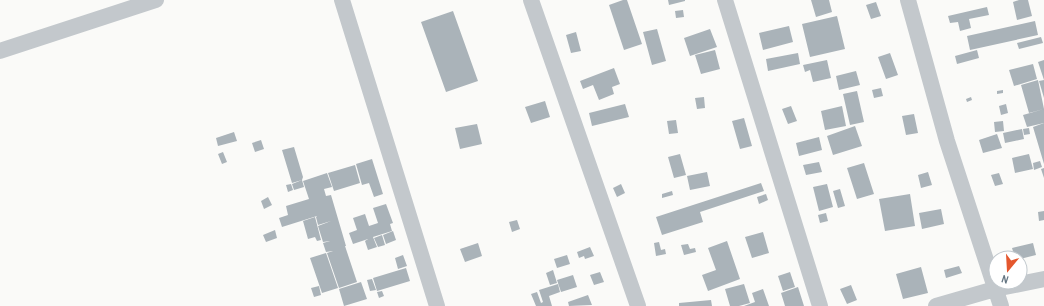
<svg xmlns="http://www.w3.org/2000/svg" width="1044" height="306" font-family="'Archivo Narrow',sans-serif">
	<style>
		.building { fill: #aab3b9 }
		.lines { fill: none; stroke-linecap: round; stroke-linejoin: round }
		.minor { stroke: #c3c8cc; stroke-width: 16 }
	</style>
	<rect width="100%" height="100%" fill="#fafaf8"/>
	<!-- building -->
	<path class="building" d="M623,0h4l15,44 -18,6 -15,-45z
		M668,0h17v1l-16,4z
		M811,0h18l3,12 -16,5z
		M1019,0h9l4,16 -15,4 -4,-18z
		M876,2l5,14 -10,3 -5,-14z
		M987,7l2,8 -20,4 2,9 -11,3 -2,-9 -8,1 -2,-7z
		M683,10l1,7 -8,1 -1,-7z
		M453,11l25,70 -32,11 -25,-70z
		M837,16l8,33 -35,8 -8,-33z
		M1035,21l3,14 -68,15 -3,-14z
		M789,26l4,16 -30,8 -4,-17z
		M657,29l9,32 -14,4 -9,-33z
		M710,29l7,18 -27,9 -6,-18z
		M576,32l5,19 -10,2 -5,-18z
		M1041,37l2,6 -24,6 -2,-6z
		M715,50l5,19 -19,5 -6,-19z
		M977,50l2,8 -22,6 -2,-8z
		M798,53l2,11 -32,7 -2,-12z
		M890,53l8,22 -12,4 -8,-22z
		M827,60l4,18 -18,4 -3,-12 -5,2 -2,-7z
		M1044,60v20l-6,-18z
		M1033,64l4,15 -23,7 -5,-16z
		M614,68l6,16 -8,3 2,7 -15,6 -6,-15 -10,4 -3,-8z
		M856,71l4,14 -21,5 -3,-14z
		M1038,80l6,29 -15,4 -8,-28z
		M1044,80v18l-5,-17z
		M881,88l2,8 -9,2 -2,-8z
		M1003,90v3l-6,1v-3z
		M857,91l7,31 -14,3 -7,-31z
		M704,97l1,11 -8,1 -2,-11z
		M971,97l1,3 -5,2 -1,-3z
		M545,101l5,16 -19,6 -6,-16z
		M625,104l4,13 -37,9 -3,-13z
		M1006,104l2,9 -7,2 -2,-9z
		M791,106l6,15 -9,3 -6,-15z
		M842,106l4,20 -21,4 -4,-19z
		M1044,109v14l-17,4 -4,-12z
		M914,114l4,19 -12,2 -4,-19z
		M744,118l8,28 -12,3 -8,-28z
		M676,120l2,13 -9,1 -2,-13z
		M1003,121l1,10 -9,1 -1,-10z
		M1044,123v41l-11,-37z
		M477,124l5,20 -22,5 -5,-21z
		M855,126l7,20 -29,9 -6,-19z
		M1029,128l1,6 -6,1 -1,-6z
		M1022,129l2,10 -19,4 -2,-10z
		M234,132l3,9 -19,5 -2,-8z
		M997,134l5,14 -19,5 -4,-13z
		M819,137l3,13 -23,6 -3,-13z
		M261,140l3,9 -9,3 -3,-9z
		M294,147l9,30 -1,3 -10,3 -10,-33z
		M223,152l4,10 -5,2 -4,-10z
		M680,154l6,21 -12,3 -6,-21z
		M1029,154l4,15 -18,4 -3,-15z
		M372,159l11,35 -9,3 -5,-14 -7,2 -6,-21z
		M1040,161l2,6 -8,3 -1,-7z
		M819,162l3,10 -16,3 -3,-10z
		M864,163l10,31 -17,5 -10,-31z
		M355,165l5,18 -26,8 -6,-18z
		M1044,168v10l-3,-9z
		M707,172l3,14 -20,4 -3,-14z
		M928,172l4,13 -11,3 -3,-13z
		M327,173l5,14 -8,2 2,7 5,-1 15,51h-1l12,36 -18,6 -12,-35 6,-2 -7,1 -3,-9 7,-2 -7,1 -5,-16 13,-5 -13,4 -2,-8 1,-1 -35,11 -3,-9 9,-3 -2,-9 23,-7 -6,-18z
		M999,173l4,11 -8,2 -4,-11z
		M302,180l2,7 -10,3 -2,-6z
		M761,183l3,8 -64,21 3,10 -41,13 -6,-18z
		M291,184l2,6 -5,2 -2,-7z
		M621,184l4,9 -8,4 -4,-9z
		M827,184l6,23 -14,4 -6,-24z
		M840,189l5,17 -7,2 -5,-17z
		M672,191l1,4 -11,3v-4z
		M766,194l2,6 -9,4 -2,-7z
		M910,194l5,32 -30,5 -6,-32z
		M268,197l4,8 -8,4 -3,-8z
		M386,204l7,19 -3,1 2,7 -19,6 4,10 -9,3 -3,-9 3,-2 -15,5 -4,-11 8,-3 -4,-12 12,-4 4,12 9,-3 -5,-15z
		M941,209l3,15 -22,5 -3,-16z
		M1044,211v9l-5,1 -1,-9z
		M826,213l2,8 -8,2 -2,-8z
		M315,217l6,23 -4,1 -2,-4 -7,2 -5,-18z
		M517,220l3,9 -8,3 -3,-10z
		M275,230l2,8 -11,4 -3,-7z
		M393,231l3,9 -10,4 -3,-9z
		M763,232l6,21 -17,5 -7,-21z
		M382,235l3,10 -7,2 -4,-9z
		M727,241l13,38 -32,12 -6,-16 14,-5 -8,-22z
		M659,242l2,8 4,-1 1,5 -10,2 -2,-13z
		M478,243l4,13 -17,6 -5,-13z
		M1033,243l3,12 -16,4 -5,-1 -3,-10z
		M688,244l2,5 5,-1 1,4 -12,3 -3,-10z
		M590,247l4,9 -9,3 -1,-3 -5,2 -2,-6z
		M326,253l12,35 -16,5 -12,-35z
		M403,255l4,11 -9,3 -3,-11z
		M567,255l3,9 -13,4 -3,-9z
		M959,266l3,7 -16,5 -2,-8z
		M921,267l7,26 -25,6 -7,-25z
		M406,268l4,13 -33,10 -4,-13z
		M553,270l4,13 -7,2 -4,-12z
		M600,272l4,10 -10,3 -4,-10z
		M790,272l5,15 -12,4 -5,-15z
		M573,275l4,12 -16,5 -4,-12z
		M372,279l4,11 -6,1 -3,-11z
		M361,282l6,17 -23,7 -5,-17z
		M558,284l2,8 -11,4 3,10h-16l-5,-12 6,-2 4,11 2,-1 -4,-12z
		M744,284l6,19 -11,3h-9l-5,-17z
		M851,285l6,15 -10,4 -7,-15z
		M319,286l2,9 -7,2 -3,-9z
		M798,287l6,19h-19l-4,-13z
		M763,289l6,17h-25l11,-4 -3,-9z
		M382,291l2,5 -5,2 -2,-6z
		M588,295l4,10 -23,1 -1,-4z
		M711,300l1,6h-33v-3z"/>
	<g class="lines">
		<!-- minor -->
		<path class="minor" d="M342,0l95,306
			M531,0l107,306
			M725,0l95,306
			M908,0l39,141 54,165
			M0,51l156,-51
			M936,306l59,-17 49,-10"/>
	</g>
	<!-- north arrow -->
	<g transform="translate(1008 270) rotate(198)"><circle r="19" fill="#ffffff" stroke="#c1c8cd"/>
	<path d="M0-3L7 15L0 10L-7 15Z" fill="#e4572e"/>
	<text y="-6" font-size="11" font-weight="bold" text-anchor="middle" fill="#657683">N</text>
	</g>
</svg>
